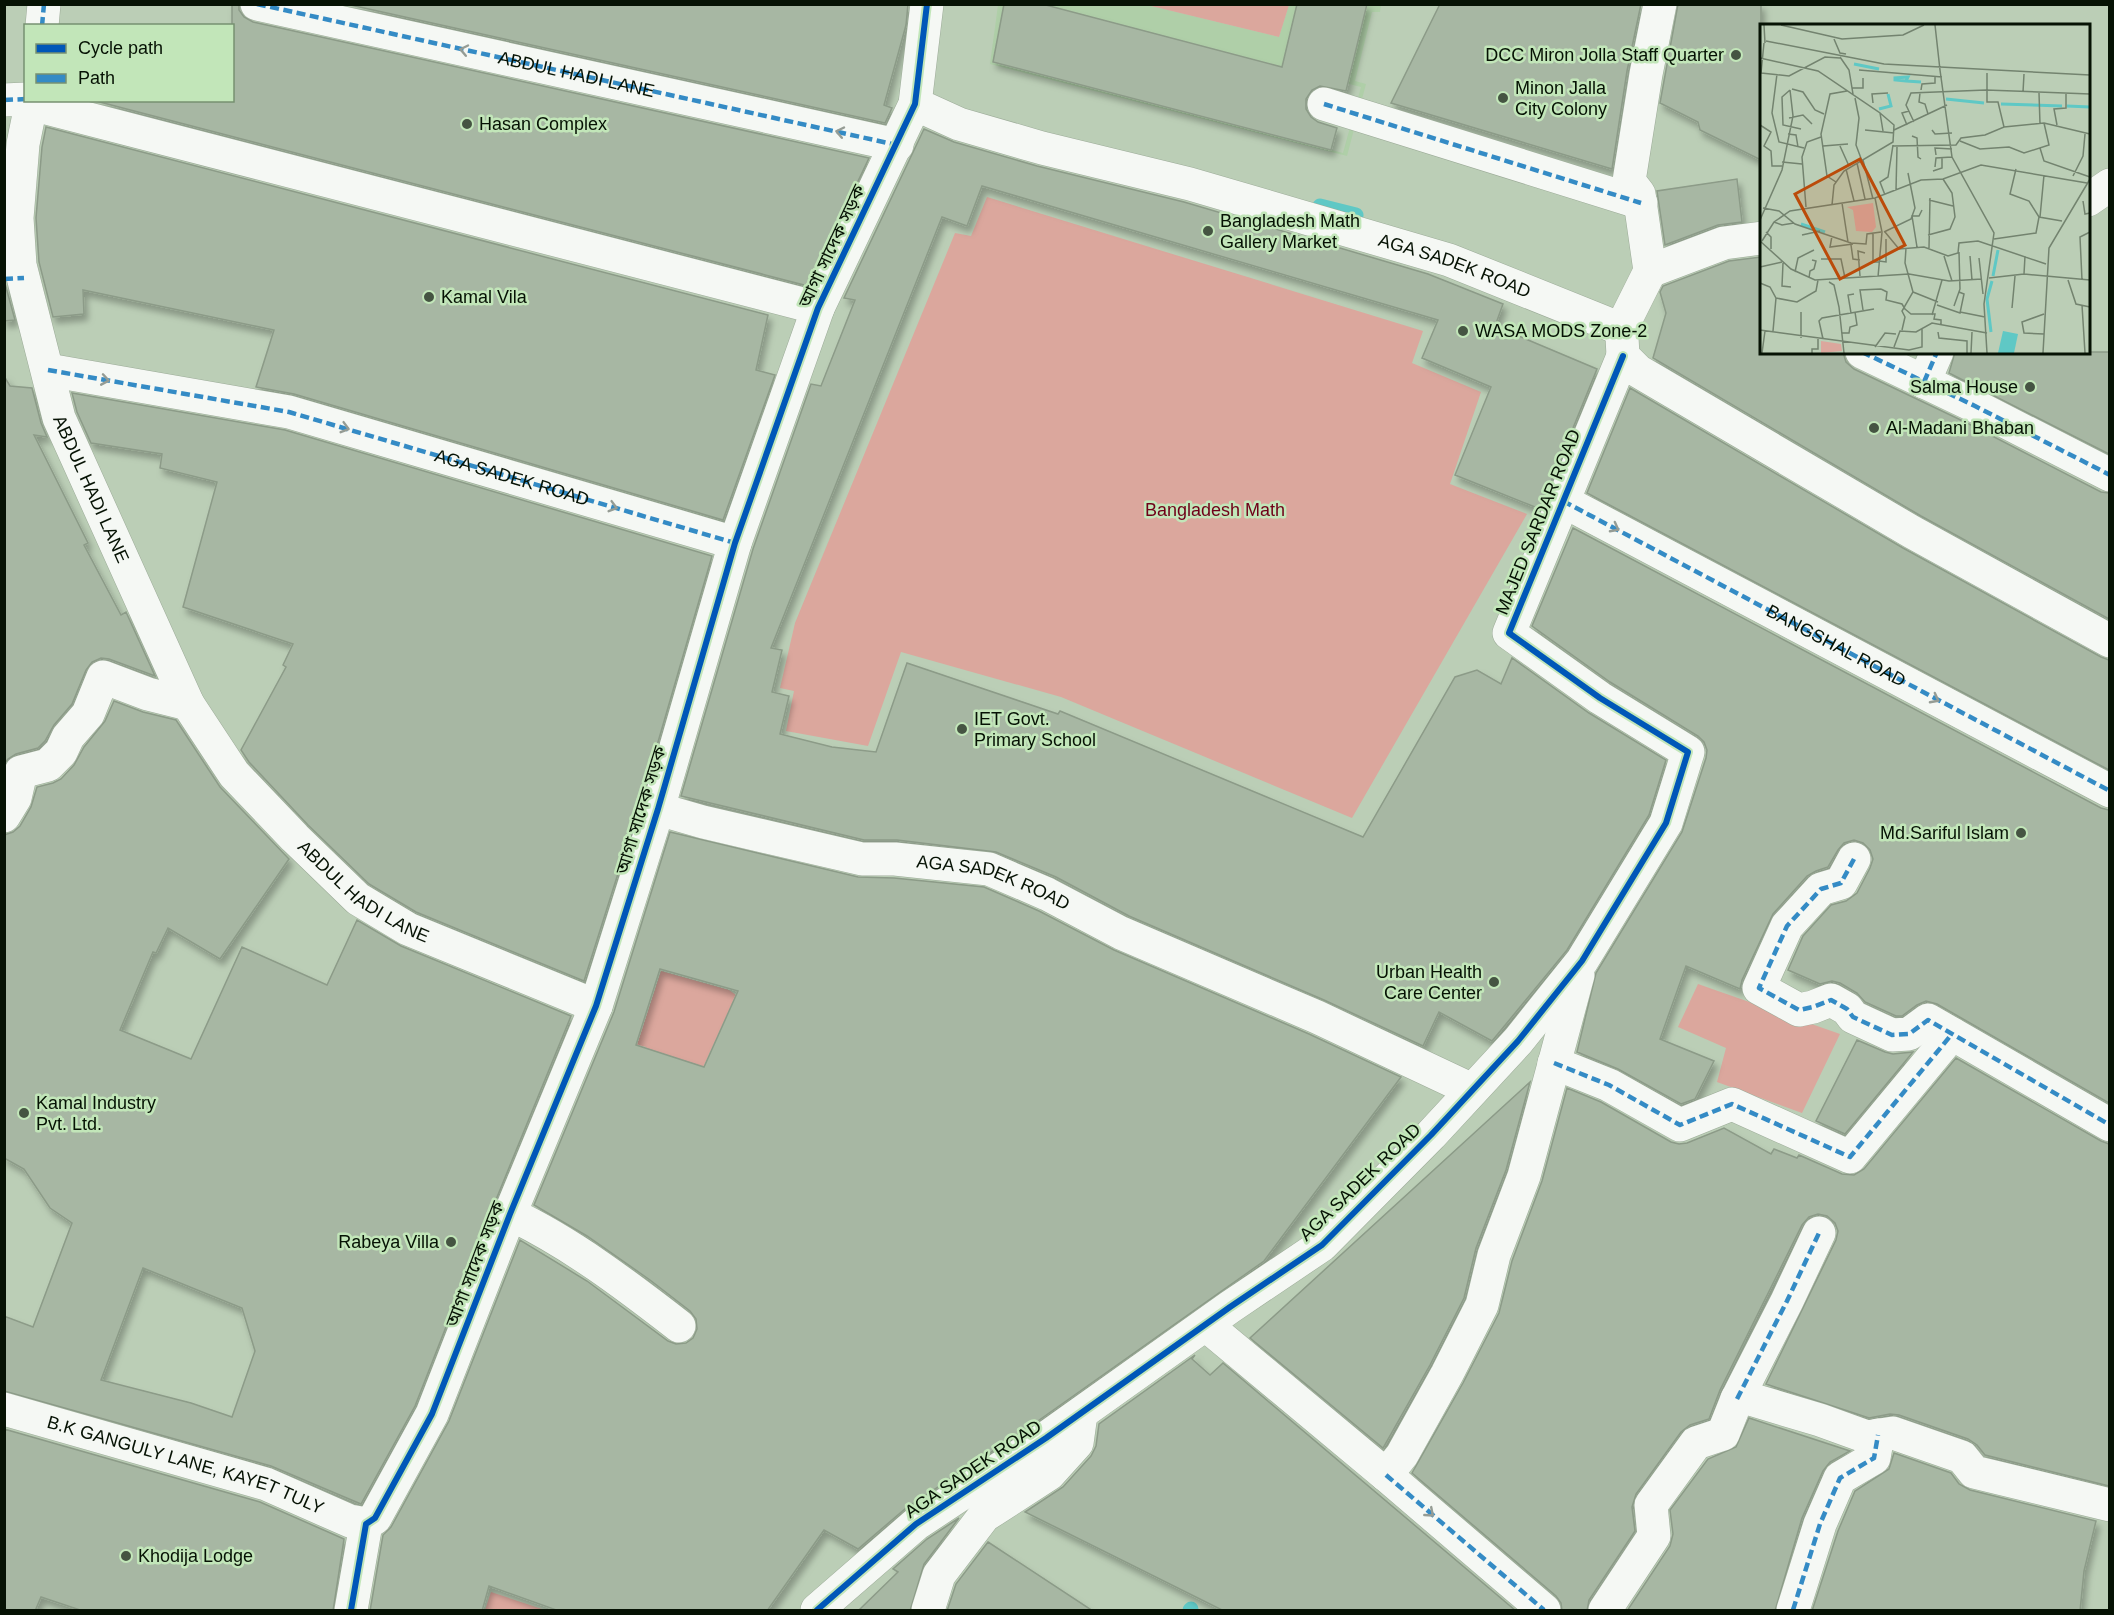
<svg xmlns="http://www.w3.org/2000/svg" width="2114" height="1615" font-family="Arial,'Noto Sans Bengali',sans-serif">
	<style>
		.built { fill: #afcfa8 }
		.green { fill: #dba79d }
		.lines { fill: none; stroke-linecap: round; stroke-linejoin: round }
		.stream { stroke: #5fc8c5; stroke-width: 15 }
		.building { fill: #a7b7a3; stroke: #8c9b88; stroke-width: 1.5; fill-rule: evenodd; filter: url(#shadow) }
		.minor-casing { stroke: #9cab98; stroke-width: 34 }
		.tertiary-casing { stroke: #9cab98; stroke-width: 34 }
		.minor { stroke: #f5f8f4; stroke-width: 33 }
		.tertiary { stroke: #f5f8f4; stroke-width: 33 }
		.quiet { stroke: #348bc5; stroke-width: 4.5; stroke-dasharray: 9 4.5; stroke-linecap: butt }
		.cycleway-casing { stroke: #c2e6b9; stroke-width: 10 }
		.cycleway { stroke: #0057b8; stroke-width: 6 }
		.oneway { stroke: #959c94 }
		.poi-dot { fill: #455442; stroke: #c2e6b9; stroke-width: 2 }
		.labels { text-anchor: middle; stroke-width: 5; stroke-linejoin: round; paint-order: stroke }
		.poi-label { font-size: 18px; fill: #061204; stroke: #c2e6b9; text-anchor: start }
		.street-label { font-size: 18px; fill: #061204; stroke: #c2e6b9 }
		.park-label { font-size: 18px; fill: #6f0018; stroke: #c2e6b9 }
		.inset-river { fill: none; stroke: #5fc8c5; stroke-width: 3 }
		.inset-road { fill: none; stroke: #73836f; stroke-width: 1.5 }
		.view { fill: #bb4b0a; fill-opacity: 0.15; stroke: #bb4b0a; stroke-width: 3 }
		.inset-edge { fill: none; stroke: #061204; stroke-width: 3 }
	</style>
	<defs>
		<filter id="shadow"><feDropShadow dx="3.5" dy="6" stdDeviation="3" flood-color="#0004"/></filter>
	</defs>
	<rect width="100%" height="100%" fill="#bbceb6"/>
	<!-- built -->
	<path class="built" d="M998,5h6l-11,57 350,91 18,-66 -319,-82h105l132,32 10,-32h92l-1,7h-8l-17,69 11,3 -19,72 -357,-92z"/>
	<!-- green -->
	<path class="green" d="M1147,5h142l-10,32z
		M987,197l436,134 -11,32 69,29 -31,92 77,30 -175,304 -291,-121 -160,-45 -33,94 -82,-15 8,-40 -14,-3 15,-65 160,-390 16,3z
		M661,971l68,19 7,5 -36,79 -57,-15 3,-12 -9,-2z
		M1698,984l142,50 -38,79 -85,-31 9,-34 -48,-21z
		M491,1592l54,18h-60z"/>
	<g class="lines">
		<!-- stream -->
		<path class="stream" d="M1320,206l36,9 -6,19
			M1190,1610l1,-1"/>
	</g>
	<!-- building -->
	<path class="building" d="M232,4h7v6l5,7 9,5 616,136 -61,128 -716,-186h140z
		M346,4h562l-2,21 -22,80 8,3 -7,15z
		M1004,4h38l240,63 15,-63h70l-21,87 -26,-5 -8,4 -6,9v10l5,8 7,5 19,6 -6,22 -338,-88z
		M1440,4h201l-14,67 -15,98 -221,-66z
		M1678,4h83v156l-61,-30 -2,-8 -38,-19z
		M46,127l722,188 -12,55 19,5 -52,145 -429,-126 -38,-7 18,-57 -191,-40 1,24 -31,3 -14,-55 -3,-44 6,-71z
		M924,129l30,13 83,24 147,36 244,72 75,30 -8,22 102,43 -57,140 -85,-34 36,-88 -69,-29 16,-38 -456,-134 -15,40 -25,-9 -171,431 11,2 -10,42 17,4 -9,38 52,13 44,5 31,-89 151,51 2,-3 303,126 92,-160 22,-7 24,14 11,-26 77,55 77,47 -17,55 -82,135 -75,91 -53,-29 -16,34 -99,-46 -195,-84 -73,-39 -60,-25 -99,-12h-33l-183,-44 72,-247 58,-165 10,2 34,-86 -11,-2z
		M1737,179l5,43 -24,3 -53,20 -8,-54z
		M1761,257v95h82l3,10 8,7 113,54 134,69 8,1v126l-188,-103 -268,-158 13,-45 -6,-21 3,-6 66,-25z
		M4,280l11,40 -11,1z
		M1955,352h154v102l-160,-81z
		M4,376l6,10 22,2 9,35 6,14 -13,-2 54,108 -4,2 37,70 5,-3 29,64 -46,-17 -8,-1 -9,4 -6,8 -14,34 -18,21 -9,16 -7,7 -22,6 -8,5 -4,5z
		M1630,388l273,160 198,109 8,3v110l-522,-277z
		M72,393l213,37 427,126 -72,248 -56,177 -168,-69 -47,-28 -61,-59 -59,-63 -8,-12 45,-83 -3,-2 10,-21 -110,-37 34,-125 -57,-14 2,-14 -71,-11 -14,-31z
		M1573,528l528,280 8,2v293l-172,-99 -11,-3 -9,4 -15,11h-6l-31,-14 -8,-9 -17,-10 -8,-2 -12,3 -32,-14 15,-34 28,-31 15,-4 11,-8 13,-25 3,-9 -3,-9 -7,-7 -9,-3 -10,3 -6,7 -10,17 -12,4 -9,5 -34,38 -31,66 -2,9 -54,-23 -26,73 54,22 -19,38 -14,5 -63,-35 -41,-17 19,-79 86,-141 24,-74 1,-8 -3,-8 -6,-6 -88,-54 -78,-56z
		M114,701l29,11 33,8 44,67 69,72 -69,100 -52,-31 -12,25 -3,-1 -33,78 71,29 51,-112 85,38 30,-65 44,26 170,70 -78,191 -78,199 -54,98 -90,-38 -267,-75v-75l29,11 39,-104 -22,-15 -26,-39 -20,-11v-323l9,-3 7,-6 11,-19 6,-20 16,-4 8,-4 13,-14 10,-18 21,-26zM143,1268l99,40 13,43 -23,66 -41,-14 -90,-23z
		M670,832l188,45 36,1 90,9 55,24 75,39 195,84 92,43 -137,184 -229,162 -129,85 -48,41 -34,-19 -57,81h-208l-70,-25 -7,25h-112l13,-76 8,-8 58,-106 71,-181 67,41 81,60 8,3 10,-1 7,-5 4,-9 -1,-10 -6,-8 -40,-31 -63,-44 -53,-31 80,-193zM660,969l78,22 -34,76 -68,-22z
		M1857,1040l28,12 8,2 20,-2 -68,82 -29,-13z
		M1956,1058l145,83 8,3v342l-124,-31 -8,-10 -9,-6 -69,-24 -9,-1 -21,4 -103,-34 70,-144 2,-9 -3,-8 -8,-7 -9,-2 -9,3 -7,8 -82,165 -11,29 -19,6 -9,7 -45,62 -4,13 3,24 -46,69 -2,11h-25l-1,-8 -5,-7 -144,-123 51,-90 36,-70 13,-52 30,-80 25,-93 34,14 70,40 8,2 8,-1 37,-15 47,26 3,-5 23,9 2,-3 43,19 12,1 10,-6z
		M1530,1082l-24,88 -30,78 -12,50 -34,67 -47,83 -133,-110z
		M1195,1355l-3,4 18,16 13,-12 293,248h-292l-199,-99 38,-25 28,-31 5,-10 3,-22z
		M1749,1418l101,33 -20,11 -7,9 -21,47 -27,93h-148l43,-65 3,-12 -3,-24 38,-51 28,-12z
		M4,1429l256,73 84,37 -11,72h-250l-42,-14 -6,14h-31z
		M1894,1453l57,20 8,11 11,6 126,31 -12,50 -4,40h-268l26,-80 17,-40 34,-22z
		M959,1518l-35,46 -14,47h-52l40,-39 -5,-3 34,-30z
		M988,1542l105,69h-146l9,-27z"/>
	<g class="lines">
		<defs>
			<g id="minor">
				<path id="s1" d="M257,4l640,141"/>
				<path d="M42,26l2,-22"/>
				<path d="M4,100l22,-1"/>
				<path id="s2" d="M32,100l-9,44 -6,74 3,47 39,153 129,286 46,70 61,64 63,61 50,30 188,77"/>
				<path d="M31,104l787,204"/>
				<path id="s3" d="M915,104l44,20 83,24 148,36 259,76 172,69"/>
				<path d="M1324,104l317,99"/>
				<path d="M2088,200l22,-15"/>
				<path d="M1650,271l74,-28 38,-5"/>
				<path d="M1621,329l29,-58 -11,-77 -10,-13 17,-107 14,-70"/>
				<path d="M1622,337l1,19 15,15 274,161 198,109"/>
				<path d="M1862,352l113,54 135,69"/>
				<path d="M48,370l241,42 446,131"/>
				<path d="M1924,382l13,-30"/>
				<path d="M1563,501l547,290"/>
				<path id="s4" d="M658,809l45,13 159,37h33l94,10 58,25 74,39 196,84 155,73"/>
				<path d="M4,816l11,-18 6,-26 27,-7 13,-13 7,-15 20,-23 15,-37 45,17 40,10"/>
				<path d="M1854,859l-13,24 -20,6 -34,37 -28,62 40,22 14,-3 18,-7 16,9 6,8 39,18 17,-1 19,-14 182,105"/>
				<path d="M1554,1063l55,22 71,40 52,-21 118,53 102,-123"/>
				<path d="M510,1214c61,29 116,71 169,112"/>
				<path d="M1206,1325l180,150 16,-20 45,-81 35,-69 12,-50 30,-79 54,-201"/>
				<path d="M1737,1399l50,-98 32,-68"/>
				<path id="s5" d="M4,1409l262,75 84,37 16,3"/>
				<path d="M1386,1475l158,135"/>
				<path d="M817,1610l99,-86 130,-86 184,-131 92,-62 109,-110 87,-94 64,-80 84,-138 22,-71 -88,-54 -91,-65 114,-277"/>
				<path d="M928,1610l11,-35 45,-59 65,-42 28,-31 4,-29"/>
				<path d="M1605,1610l49,-74 -3,-31 45,-62 27,-9 14,-35h13l70,21 47,17 26,-4 69,24 12,15 136,33"/>
				<path d="M1793,1610l27,-86 20,-46 34,-20 4,-23"/>
			</g>
			<path id="tertiary" d="M351,1610l15,-86 9,-6 57,-104 78,-200 86,-208 62,-197 77,-266 83,-235 97,-204 12,-100"/>
		</defs>
		<!-- minor casing -->
		<use href="#minor" class="minor-casing"/>
		<!-- tertiary casing -->
		<use href="#tertiary" class="tertiary-casing"/>
		<!-- minor -->
		<use href="#minor" class="minor"/>
		<!-- tertiary -->
		<use href="#tertiary" class="tertiary"/>
		<!-- quiet -->
		<g class="quiet">
			<path d="M257,4l640,141"/>
			<path d="M42,26l2,-22"/>
			<path d="M4,100l22,-1"/>
			<path d="M1324,104l317,99"/>
			<path d="M4,279l20,-1"/>
			<path d="M1862,352l113,54 135,69"/>
			<path id="s6" d="M48,370l241,42 446,131"/>
			<path d="M1924,382l13,-30"/>
			<path id="s7" d="M1563,501l547,290"/>
			<path d="M1854,859l-13,24 -20,6 -34,37 -28,62 40,22 14,-3 18,-7 16,9 6,8 39,18 17,-1 19,-14 182,105"/>
			<path d="M1554,1063l55,22 71,40 52,-21 118,53 102,-123"/>
			<path d="M1737,1399l50,-98 32,-68"/>
			<path d="M1386,1475l158,135"/>
			<path d="M1793,1610l27,-86 20,-46 34,-20 4,-23"/>
		</g>
		<defs>
			<path id="cycleway" d="M351,1610l15,-86 9,-6 57,-104 78,-200 86,-208 62,-197 77,-266 83,-235 97,-204 12,-100
				M817,1610l99,-86 130,-86 184,-131 92,-62 109,-110 87,-94 64,-80 84,-138 22,-71 -88,-54 -91,-65 114,-277"/>
		</defs>
		<!-- cycleway casing -->
		<use href="#cycleway" class="cycleway-casing"/>
		<!-- cycleway -->
		<use href="#cycleway" class="cycleway"/>
	</g>
	<!-- one-way arrows -->
	<defs><path id="oneway-chevron" d="M-2-3.5L2.5 0L-2 3.5" fill="none" stroke-width="1.6" stroke-linecap="round" stroke-linejoin="round" transform="scale(1.5)"/></defs>
	<g class="oneway">
		<use href="#oneway-chevron" transform="translate(464 50) rotate(-168)"/>
		<use href="#oneway-chevron" transform="translate(840 132) rotate(-168)"/>
		<use href="#oneway-chevron" transform="translate(105 380) rotate(10)"/>
		<use href="#oneway-chevron" transform="translate(345 428) rotate(16)"/>
		<use href="#oneway-chevron" transform="translate(613 507) rotate(16)"/>
		<use href="#oneway-chevron" transform="translate(1615 528) rotate(28)"/>
		<use href="#oneway-chevron" transform="translate(1935 699) rotate(28)"/>
		<use href="#oneway-chevron" transform="translate(1430 1513) rotate(41)"/>
	</g>
	<!-- markers -->
	<g class="poi-dot">
		<circle cx="1736" cy="55" r="6"/>
		<circle cx="1503" cy="98" r="6"/>
		<circle cx="467" cy="124" r="6"/>
		<circle cx="1208" cy="231" r="6"/>
		<circle cx="429" cy="297" r="6"/>
		<circle cx="1463" cy="331" r="6"/>
		<circle cx="2030" cy="387" r="6"/>
		<circle cx="1874" cy="428" r="6"/>
		<circle cx="962" cy="729" r="6"/>
		<circle cx="2021" cy="833" r="6"/>
		<circle cx="1494" cy="982" r="6"/>
		<circle cx="24" cy="1113" r="6"/>
		<circle cx="451" cy="1242" r="6"/>
		<circle cx="126" cy="1556" r="6"/>
	</g>
	<g class="labels">
		<!-- poi labels -->
		<g class="poi-label">
			<text x="1724" y="61" text-anchor="end">DCC Miron Jolla Staff Quarter</text>
			<text x="1515" y="94">Minon Jalla<tspan x="1515" dy="21">City Colony</tspan></text>
			<text x="479" y="130">Hasan Complex</text>
			<text x="1220" y="227">Bangladesh Math<tspan x="1220" dy="21">Gallery Market</tspan></text>
			<text x="441" y="303">Kamal Vila</text>
			<text x="1475" y="337">WASA MODS Zone-2</text>
			<text x="2018" y="393" text-anchor="end">Salma House</text>
			<text x="1886" y="434">Al-Madani Bhaban</text>
			<text x="974" y="725">IET Govt.<tspan x="974" dy="21">Primary School</tspan></text>
			<text x="2009" y="839" text-anchor="end">Md.Sariful Islam</text>
			<text x="1482" y="978" text-anchor="end">Urban Health<tspan x="1482" dy="21">Care Center</tspan></text>
			<text x="36" y="1109">Kamal Industry<tspan x="36" dy="21">Pvt. Ltd.</tspan></text>
			<text x="439" y="1248" text-anchor="end">Rabeya Villa</text>
			<text x="138" y="1562">Khodija Lodge</text>
		</g>
		<!-- street labels -->
		<g class="street-label">
			<text dy="6" stroke="none"><textPath href="#s1" startOffset="327">ABDUL HADI LANE</textPath></text>
			<text transform="translate(832 246) rotate(-65)" y="6">আগা সাদেক সড়ক</text>
			<text dy="6" stroke="none"><textPath href="#s3" startOffset="564">AGA SADEK ROAD</textPath></text>
			<text dy="6" stroke="none"><textPath href="#s6" startOffset="477">AGA SADEK ROAD</textPath></text>
			<text dy="6" stroke="none"><textPath href="#s2" startOffset="402">ABDUL HADI LANE</textPath></text>
			<text transform="translate(1538 522) rotate(-68)" y="6">MAJED SARDAR ROAD</text>
			<text dy="6" stroke="none"><textPath href="#s7" startOffset="309">BANGSHAL ROAD</textPath></text>
			<text transform="translate(641 810) rotate(-73)" y="6">আগা সাদেক সড়ক</text>
			<text dy="6" stroke="none"><textPath href="#s4" startOffset="345">AGA SADEK ROAD</textPath></text>
			<text dy="6" stroke="none"><textPath href="#s2" startOffset="898">ABDUL HADI LANE</textPath></text>
			<text transform="translate(1360 1182) rotate(-44)" y="6">AGA SADEK ROAD</text>
			<text transform="translate(475 1264) rotate(-69)" y="6">আগা সাদেক সড়ক</text>
			<text dy="6" stroke="none"><textPath href="#s5" startOffset="190">B.K GANGULY LANE, KAYET TULY</textPath></text>
			<text transform="translate(973 1469) rotate(-34)" y="6">AGA SADEK ROAD</text>
		</g>
		<!-- park labels -->
		<g class="park-label">
			<text x="1215" y="516">Bangladesh Math</text>
		</g>
	</g>
	<!-- overview -->
	<g transform="translate(1760 24)">
		<rect width="330" height="330" fill="#bbceb6"/>
		<path d="M113,179l3,24 -4,5 -16,-1 -3,-21 -6,-3zM61,317l20,3 1,7 -21,2z" fill="#dba79d"/>
		<path d="M243,307l15,3 -4,19h-16z" fill="#5fc8c5"/>
		<path class="inset-river" d="M94,40l25,5M146,57l2,-4 -13,1v2l11,1 15,1M186,75l38,4M241,80l61,2M307,82l23,1M119,85l12,-3 -3,-12M41,200l24,8M233,252l5,-26M231,308l-4,-33 5,-18"/>
		<path class="inset-road" d="M4,1l1,18M21,1l61,14 61,-4 21,-10M175,1l5,45M74,15l6,14 6,1M6,17l118,23 206,11M80,33l9,13 4,24M0,34l58,13 62,42 3,18M99,46l83,7M180,46l12,87 42,76 -10,71 3,49M1,49l28,3 36,-19 15,1M1,49l3,-30M227,49v29h11l6,25M17,50l-5,39 7,29 25,6M92,64h11v-10M32,65l11,3 12,18 9,4M30,66l-8,7 1,28 18,4M161,66l1,-6 13,-1v-6M263,68l1,-18M160,69l-1,9 6,2 3,10M279,69l1,31M95,74l4,20 -3,27 6,16M113,79l-1,-9 16,-1M29,94l14,-3 9,9M154,98l-8,-17 5,-12 75,-3 104,4M0,101l11,7 -7,14 7,5 1,15h10M147,101l-5,-12 7,-2M297,101l-3,-16 12,-1v-14M105,106l29,3M134,106l53,-25M172,106l3,4 17,-1M28,110l8,1 2,12M152,112l5,2 1,19 3,2M200,117l20,8 29,-2 15,6 25,-8 -5,-22M63,122l25,-2M80,122l9,20M133,122l63,-1 5,-7 24,-3 19,-8 40,-4 46,11M280,124l4,13 46,16M176,131l-1,-7 17,1M103,136l10,39M22,138l20,2M97,139l8,36M175,143l1,-9 16,-1M86,145l8,32M256,145l-6,25 19,7 10,16 23,4M173,147l9,-3v-11M313,152l10,-20 2,-22M76,158l-9,-6 -6,-42 9,-40 17,-3M136,166l1,-43M125,171l-5,-13 8,-5 5,-32M115,174l7,34 -4,45M169,176l24,6M323,177l2,13 5,-1M82,179l6,39M72,181l2,-20 10,-14 49,-29 1,-17 -14,-12M46,183l-4,-50 5,-15 14,-5M3,184l16,3 16,13 56,19 15,1 1,-10 14,-2M280,193l4,-42M0,196l22,-50 11,-54 -3,-26M14,198l8,3 12,-2M6,208l5,5v12M124,208l27,-13 4,-11 -7,-35M125,208l14,17 25,-2 24,9 10,-3 1,-10 19,-2 68,23M113,209v29h6M42,211l18,-4M168,211l22,-6 5,-12 -3,-24 -9,-14M72,212l-2,11 23,-3M234,215l42,-6 3,-16M0,217l31,28 24,11 94,-6 40,7 33,-2M2,217l12,-19 16,-11 85,-13 46,-18 22,-1 38,-14 106,18M91,221l2,14 7,1M157,223l-5,-31h7l3,-6M169,224l1,-50M184,232l8,25M210,232l2,24M219,234l4,36M61,235h20l4,19M119,237l7,1v-23M23,239l-1,23 9,1M0,243l22,-5M35,248l3,-14 16,-8M264,250l1,-18M100,252l-2,-25 7,2M49,254l1,-7 4,-2 2,-8 -4,-1M229,254l35,-4 66,6M308,256l8,24 14,3M322,256l-2,-43 10,-5M69,258l5,3 5,22 5,46M0,259l10,4 6,11 21,4 19,-11 2,-11M121,265l6,3 -1,8 16,4 3,5M153,268l25,10M177,281l23,8 4,-19 -5,-2M322,281l3,48M194,282l6,-17 -1,-37M252,284l3,-32M145,285l6,5h24l-1,5 7,1v4M103,286l-3,-20 21,-1M41,288v26M200,288l25,5M91,289l-3,-18 6,-1M172,291l10,-35M0,306l149,20 13,-3v-19M142,306l3,-13 -3,-6 11,-19 -8,-29 1,-15M13,307l3,-33M178,308l1,6 28,3v12M82,309h7l1,-6 7,-2 -2,-13M284,310l-20,-1 -2,-11 22,-8M63,315l-4,-18 3,-3 52,-9M115,323l10,-14 11,1M134,323l6,-16 16,1 16,-9 55,10M2,329l3,-22M52,329v-4h6v-10M211,329l1,-21M283,329l6,-105 41,-69"/>
		<path class="view" d="M100,135l45,86 -65,34 -45,-85z"/>
		<rect width="330" height="330" class="inset-edge"/>
	</g>
	<!-- border -->
	<rect width="2114" height="1615" fill="none" stroke="#061204" stroke-width="12"/>
	<!-- legend -->
	<rect x="24" y="24" width="210" height="78" fill="#c2e6b9" stroke="#779171" stroke-width="1.5"/>
	<rect x="36" y="44" width="30" height="9" fill="#0057b8" stroke="#779171" stroke-width="1.5"/>
	<text x="78" y="54" font-size="18" fill="#061204">Cycle path</text>
	<rect x="36" y="74" width="30" height="9" fill="#348bc5" stroke="#779171" stroke-width="1.5"/>
	<text x="78" y="84" font-size="18" fill="#061204">Path</text>
</svg>
